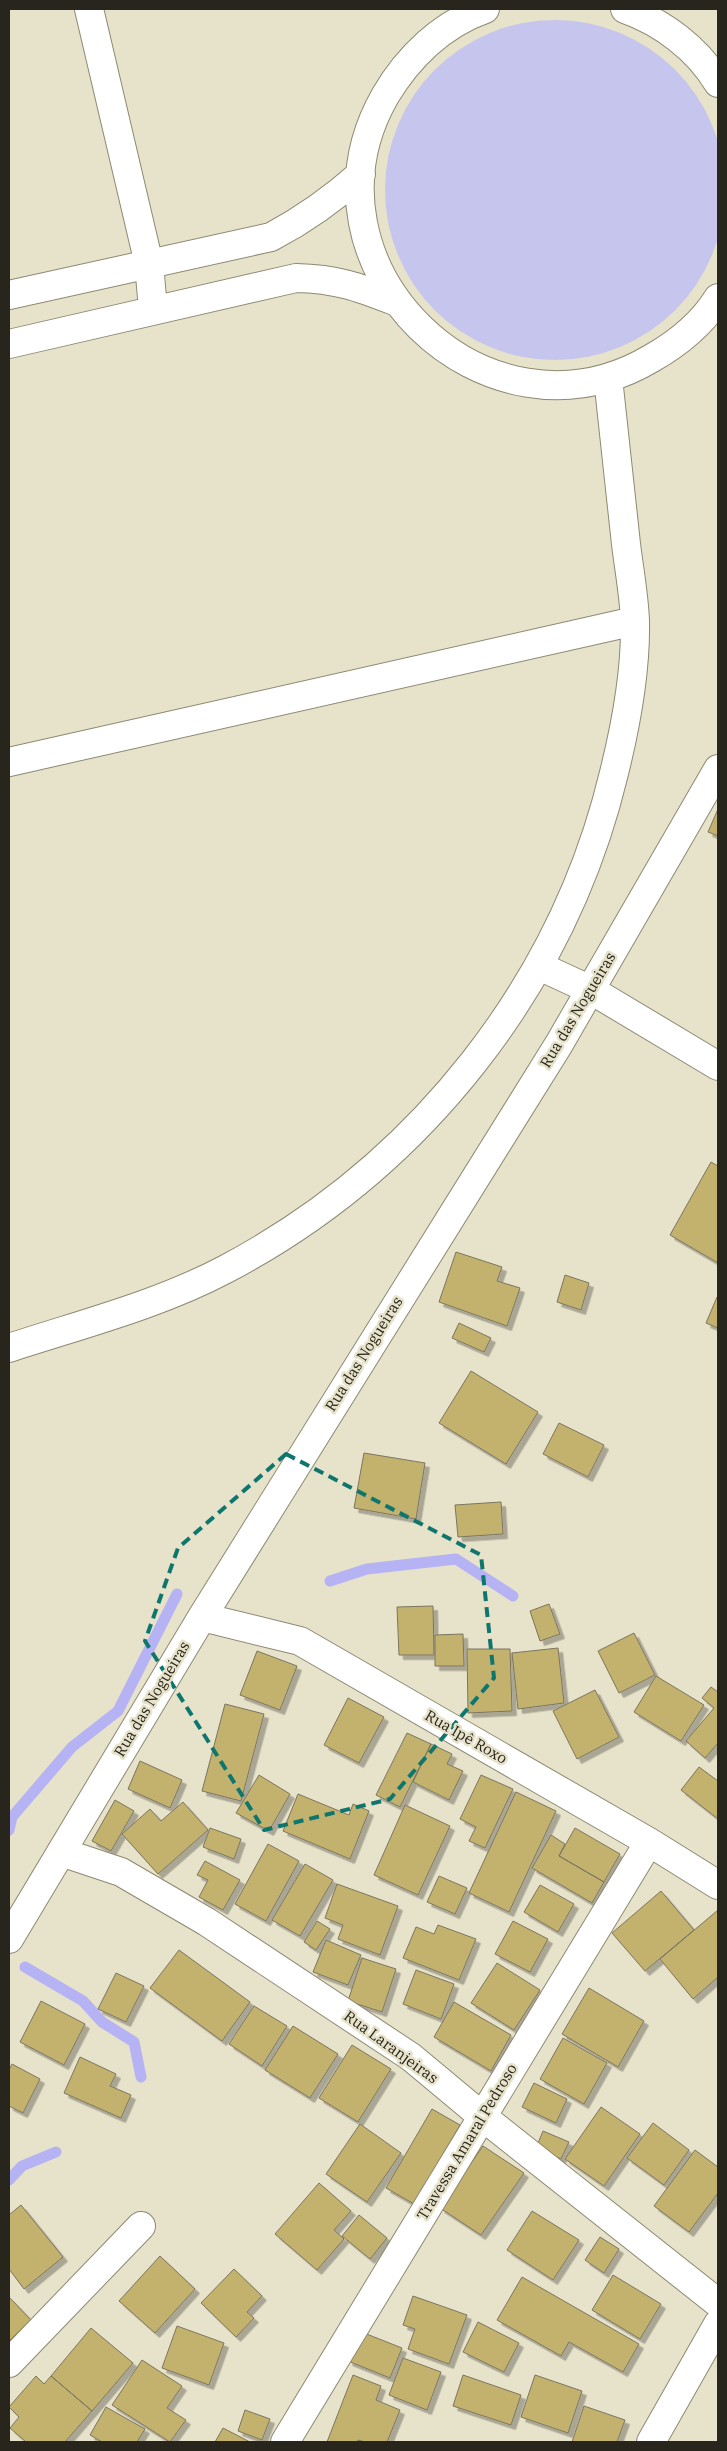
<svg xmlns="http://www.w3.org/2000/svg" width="727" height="2451" font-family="'IBM Plex Serif',serif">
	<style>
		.green { fill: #c6c5ed }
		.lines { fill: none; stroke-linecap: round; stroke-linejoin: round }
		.stream { stroke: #b6b3f4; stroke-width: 11 }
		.building { fill: #c3b26e; stroke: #7b7560; filter: url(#shadow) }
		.minor-casing { stroke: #8e8973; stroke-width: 30 }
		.minor { stroke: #fff; stroke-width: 28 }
		.marked { fill: none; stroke: #0f766e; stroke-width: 4; stroke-dasharray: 10 6; stroke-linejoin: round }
		.labels { text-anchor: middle; stroke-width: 5; stroke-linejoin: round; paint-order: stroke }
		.street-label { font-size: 15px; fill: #27251c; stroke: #e7e2ca }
	</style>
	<defs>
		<filter id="shadow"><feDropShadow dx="4.5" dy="4.5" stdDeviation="0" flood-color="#0004"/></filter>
	</defs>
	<rect width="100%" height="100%" fill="#e7e2ca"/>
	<!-- green -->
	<path class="green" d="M385 190a170 170 0 1 1 340 0a170 170 0 1 1-340 0Z"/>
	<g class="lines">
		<!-- stream -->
		<path class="stream" d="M330,1581l37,-12 89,-10 57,37
			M9,1830l3,-13 60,-70 46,-36 59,-117
			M25,1967l58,34 19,21 32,20 7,35
			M9,2180l13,-14 34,-14"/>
	</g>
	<!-- building -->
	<path class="building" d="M718,809v27l-10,-4z
		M711,1162l7,4v97l-48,-28z
		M456,1252l46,15 -5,14 23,7 -13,38 -68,-24z
		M565,1275l24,8 -8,27 -24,-8z
		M717,1297h1v31l-12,-5z
		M459,1323l32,15 -7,14 -32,-14z
		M471,1371l67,41 -32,52 -67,-41z
		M559,1423l45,22 -16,32 -45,-23z
		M364,1453l61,10 -9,56 -62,-11z
		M501,1502l2,32 -45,3 -3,-32z
		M549,1604l11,30 -20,7 -10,-30z
		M433,1606l1,49h-35l-2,-48z
		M634,1633l21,42 -36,18 -21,-42z
		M463,1634l1,32h-29v-31z
		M558,1648l6,55 -46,6 -6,-56z
		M467,1649h43l2,62 -44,2z
		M257,1651l40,15 -17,44 -40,-15z
		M656,1676l48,29 -23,36 -47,-29z
		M711,1687l7,5v51l-13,15 -19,-17 28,-33 -12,-10z
		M595,1690l24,47 -42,22 -24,-48z
		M348,1698l36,19 -25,46 -35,-18z
		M225,1704l39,10 -23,87 -39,-10z
		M407,1733l24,11 -31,63 -24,-12z
		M431,1744l21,10 -5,10 16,7 -14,29 -36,-18z
		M140,1761l42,19 -12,28 -42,-19z
		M699,1767l19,14v38l-37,-29z
		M259,1775l31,19 -21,37 -33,-18z
		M481,1775l32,14 -28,59 -16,-7 7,-14 -16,-8z
		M516,1792l40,19 -47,101 -40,-19z
		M298,1794l51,21 4,-11 16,7 -19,48 -67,-28z
		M115,1800l19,11 -23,40 -19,-10z
		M183,1802l25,28 -50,44 -36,-40 28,-25 11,12z
		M405,1805l45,21 -32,69 -44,-20z
		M210,1828l31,11 -7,20 -31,-12z
		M575,1828l45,26 -16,28 -45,-26z
		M551,1835l14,9 -6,12 45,26 -12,21 -60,-35z
		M268,1844l31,17 -33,60 -31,-17z
		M205,1861l35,19 -17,30 -24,-13 9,-17 -11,-5z
		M305,1864l28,16 -33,56 -28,-16z
		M439,1876l28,12 -12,26 -28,-12z
		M337,1884l61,22 -18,49 -42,-16 5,-14 -18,-7z
		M540,1885l34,19 -16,28 -34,-20z
		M661,1891l33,39 -49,41 -33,-38z
		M718,1910v67l-25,22 -33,-40z
		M317,1921l13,8 -14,21 -12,-8z
		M513,1921l35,18 -18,33 -35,-18z
		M438,1925l38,14 -17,41 -56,-22 13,-31 18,7z
		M326,1940l35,15 -13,30 -35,-13z
		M179,1950l71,52 -28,39 -72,-53z
		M362,1958l34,11 -14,43 -34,-11z
		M497,1963l43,27 -26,40 -43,-27z
		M416,1970l38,14 -13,35 -38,-15z
		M116,1973l28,13 -18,36 -28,-13z
		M589,1988l55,33 -26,46 -56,-33z
		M41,2001l44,23 -21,41 -44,-23z
		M454,2002l57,33 -20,36 -57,-34z
		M254,2006l33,20 -25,40 -33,-22z
		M293,2026l45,28 -28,44 -45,-28z
		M563,2038l44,25 -23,41 -44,-25z
		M352,2045l39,24 -33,53 -39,-24z
		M80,2057l36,17 -6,12 21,9 -10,23 -57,-25z
		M12,2064l28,15 -17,34 -14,-7v-36z
		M534,2083l33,16 -11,24 -34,-16z
		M601,2107l39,27 -36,52 -39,-27z
		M432,2109l28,16 -46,79 -28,-16z
		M653,2123l36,27 -25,35 -37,-27z
		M360,2124l41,29 -34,49 -41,-28z
		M543,2131l26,11 -8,17 -25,-11z
		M483,2146l41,27 -43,62 -41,-27z
		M695,2150l23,17v26l-29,39 -35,-26z
		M319,2183l32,28 -17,19 10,9 -27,31 -42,-36z
		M21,2205l42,52 -39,32 -15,-20v-54z
		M532,2211l47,29 -26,40 -46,-30z
		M359,2215l28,23 -17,21 -28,-23z
		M600,2237l19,12 -15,24 -19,-13z
		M160,2256l35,33 -40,44 -36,-32z
		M234,2269l28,27 -15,16 7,6 -18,19 -35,-34z
		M613,2275l48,29 -21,35 -48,-29z
		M522,2277l117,67 -16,28 -54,-30 -8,14 -64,-36z
		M413,2296l54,19 -18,49 -41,-15 7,-20 -12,-4z
		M9,2297l22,23 -22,21z
		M478,2322l41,21 -15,29 -41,-20z
		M177,2326l47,17 -15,42 -47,-17z
		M91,2328l42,35 -41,48 -41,-35z
		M359,2331l43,17 -12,30 -42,-17z
		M403,2358l38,14 -14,38 -38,-15z
		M142,2360l40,26 -15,22 19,12 -16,22 -58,-37z
		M353,2375l28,11 -5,14 24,10 -13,32h-22l-7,-2 -1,2h-30z
		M463,2375l58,20 -10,30 -58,-19z
		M535,2375l47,16 -14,42 -47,-16z
		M36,2376l8,8 7,-8 41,35 -27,31h-39l-16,-14 9,-11 -10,-10z
		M584,2406l41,14 -8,22h-45z
		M106,2407l39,22 -8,13h-35l-12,-7z
		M245,2410l25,9 -8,21 -24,-9z
		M223,2428l27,14h-35z"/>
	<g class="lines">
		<defs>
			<path id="minor" d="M89,9l60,255 4,45
				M485,9c-43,15 -77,48 -100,87 -96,169 101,361 267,262 26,-15 50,-34 66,-60
				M625,9c37,13 73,40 93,74
				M9,295l262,-58c34,-18 62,-38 90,-63
				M9,344l287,-66c42,1 62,9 101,24
				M9,762l626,-141
				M539,966l52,24 127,76
				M9,1348c73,-24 149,-43 217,-79 193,-102 337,-283 388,-496 12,-48 22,-102 21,-152 -1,-26 -6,-52 -9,-77 -6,-56 -12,-111 -18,-166
				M202,1617l98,24 349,201 69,43
				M61,1852l60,20 86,50 204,135 72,60 235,186
				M9,1939l193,-322 357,-573 159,-275
				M9,2363l132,-137
				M285,2442l364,-600
				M651,2442l67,-118"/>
		</defs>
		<!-- minor casing -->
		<use href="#minor" class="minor-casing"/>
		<!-- minor -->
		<use href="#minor" class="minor"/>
	</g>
	<!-- marked area -->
	<path class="marked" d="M286,1454l195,101 13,123 -104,121 -126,31 -119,-189 33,-93z"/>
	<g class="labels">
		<!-- street labels -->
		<g class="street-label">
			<text transform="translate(578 1010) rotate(-59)" y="5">Rua das Nogueiras</text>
			<text transform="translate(364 1354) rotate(-58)" y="5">Rua das Nogueiras</text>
			<text transform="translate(152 1699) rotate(-59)" y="5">Rua das Nogueiras</text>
			<text transform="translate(466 1737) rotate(30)" y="5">Rua Ipê Roxo</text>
			<text transform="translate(391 2047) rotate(36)" y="5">Rua Laranjeiras</text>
			<text transform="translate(467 2142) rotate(-59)" y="5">Travessa Amaral Pedroso</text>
		</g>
	</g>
	<!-- border -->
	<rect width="727" height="2451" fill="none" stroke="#27251c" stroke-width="20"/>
</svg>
